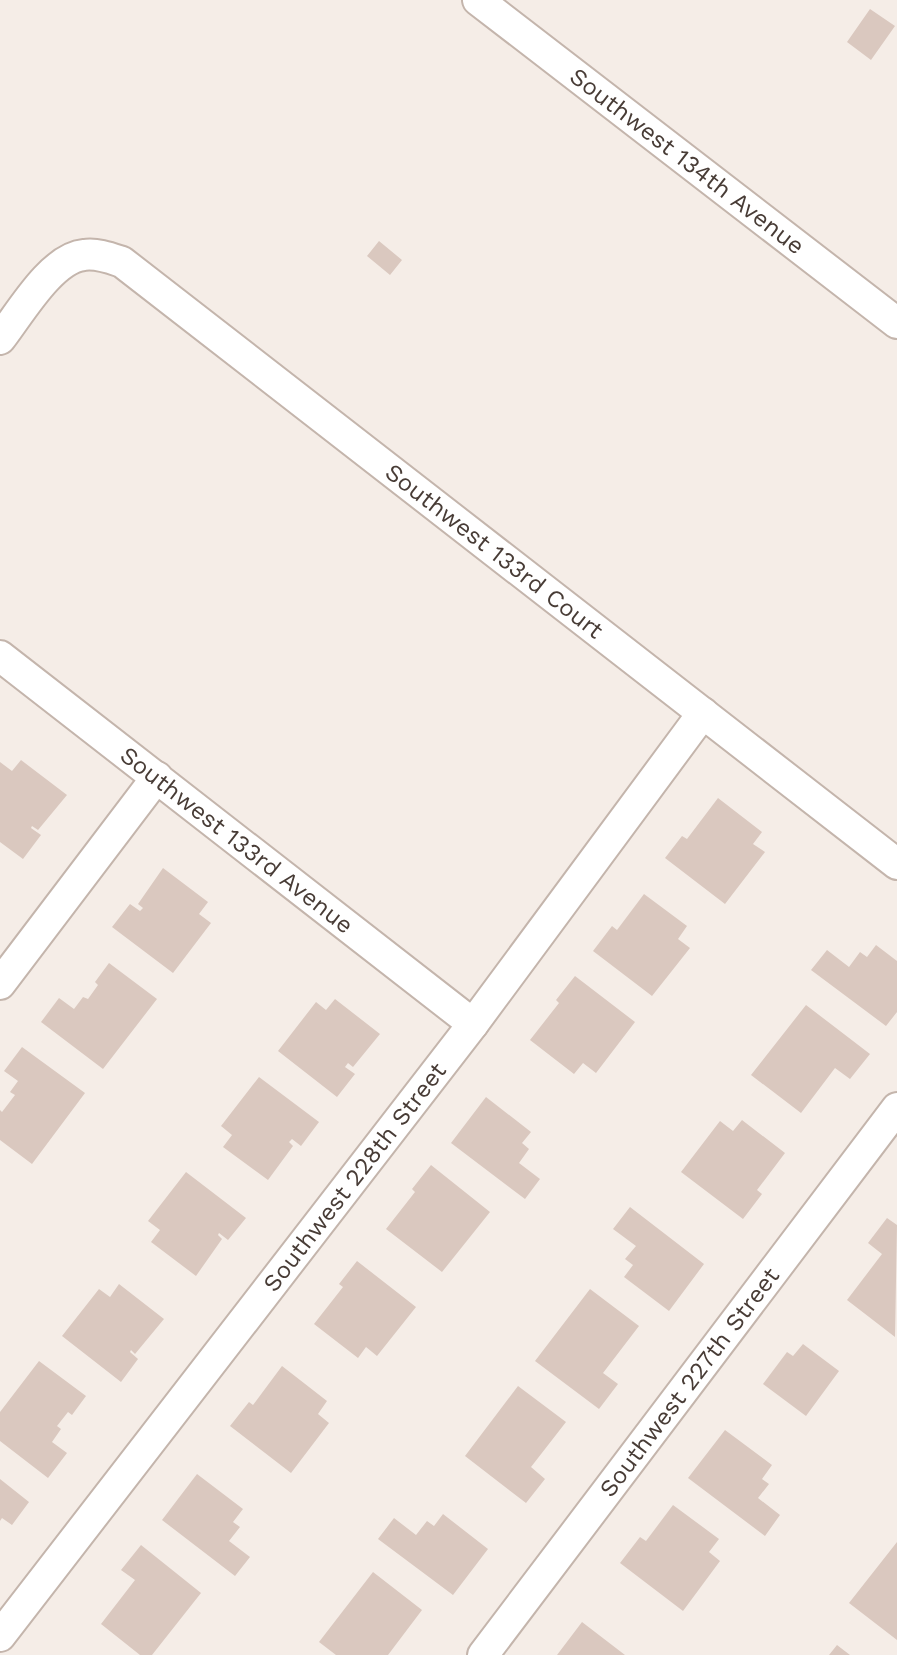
<svg xmlns="http://www.w3.org/2000/svg" width="897" height="1655" font-family="'Work Sans',sans-serif">
	<style>
		.building { fill: #dac8bf }
		.lines { fill: none; stroke-linecap: round; stroke-linejoin: round }
		.street-casing { stroke: #c4b5ac; stroke-width: 34 }
		.street { stroke: #fff; stroke-width: 30 }
		.labels { text-anchor: middle; stroke-width: 6; stroke-linejoin: round; paint-order: stroke }
		.street-label { font-size: 24px; fill: #483c36; stroke: #fff }
	</style>
	<rect width="100%" height="100%" fill="#f5ede7"/>
	<!-- building -->
	<path class="building" d="M870,9l25,17 -24,34 -24,-18z
		M379,241l23,19 -12,15 -23,-19z
		M21,760l46,35 -29,35 -6,-4 -1,2 10,7 -18,24 -23,-17v-80l12,9z
		M718,798l44,34 -9,12 12,8 -40,52 -60,-46 17,-22 5,3z
		M163,868l45,34 -9,12 12,9 -38,50 -61,-46 18,-23 10,7 3,-3 -5,-4z
		M644,894l43,32 -9,13 12,9 -38,48 -59,-45 19,-25 5,4z
		M876,945l21,16v51l-11,14 -75,-56 16,-20 22,17 11,-15 7,5z
		M109,963l48,36 -54,70 -62,-47 18,-24 15,11 9,-12 5,2 10,-14 -3,-3z
		M575,976l60,46 -39,51 -13,-10 -9,11 -44,-34 29,-37 -3,-3z
		M335,999l45,35 -27,33 -5,-4 -3,4 10,7 -18,23 -59,-46 38,-49 10,8z
		M806,1005l64,49 -20,25 -15,-11 -34,45 -50,-38z
		M22,1047l63,46 -53,71 -32,-24v-30l2,2 13,-17 -5,-3 8,-11 -14,-10z
		M259,1077l60,45 -18,24 -9,-7 -3,3 4,4 -25,34 -45,-33 9,-12 -11,-9z
		M486,1097l45,35 -9,11 7,6 -10,14 21,16 -15,20 -74,-56z
		M742,1120l43,33 -28,37 5,4 -19,25 -62,-47 39,-51 13,10z
		M431,1165l59,47 -48,60 -56,-43 29,-37 -3,-3z
		M186,1172l60,46 -18,22 -9,-7 -1,2 4,4 -26,37 -45,-34 9,-12 -12,-9z
		M630,1207l74,57 -35,47 -45,-34 9,-12 -8,-6 11,-13 -23,-17z
		M887,1218l10,7 -2,112 -48,-37 35,-46 -14,-11z
		M357,1261l59,46 -39,49 -11,-9 -8,11 -44,-34 29,-37 -4,-3z
		M119,1284l45,35 -29,35 -4,-4 -1,2 8,7 -17,23 -59,-46 37,-47 11,8z
		M590,1289l49,37 -36,47 15,11 -19,25 -64,-48z
		M803,1344l36,27 -33,45 -43,-32 24,-32 6,4z
		M39,1361l47,35 -14,19 -4,-3 -11,14 4,3 -9,13 15,11 -19,25 -48,-37v-29z
		M282,1366l45,35 -9,13 11,9 -38,50 -61,-47 19,-24 4,3z
		M518,1386l48,36 -35,45 14,12 -19,24 -61,-47z
		M725,1430l47,35 -10,14 7,5 -11,14 22,17 -15,21 -77,-58z
		M197,1474l46,35 -10,13 7,5 -11,14 21,16 -15,19 -73,-56z
		M0,1479l29,23 -17,23 -10,-7 -2,3z
		M673,1505l46,34 -10,13 11,9 -37,50 -63,-48 20,-26 6,4z
		M443,1514l45,35 -35,46 -75,-56 16,-21 22,17 11,-14 7,5z
		M897,1542v98l-48,-37z
		M141,1545l60,48 -49,62h-12l-39,-31 34,-44 -14,-10z
		M373,1572l49,38 -34,45h-52l-17,-13z
		M582,1622l43,33h-68z
		M837,1645l13,10h-21z"/>
	<g class="lines">
		<defs>
			<g id="street">
				<path id="s1" d="M478,0l419,323"/>
				<path id="s2" d="M0,339c19,-24 51,-81 84,-84 13,-2 26,3 38,7l775,602"/>
				<path id="s3" d="M0,656l473,368"/>
				<path d="M0,984l157,-207"/>
				<path id="s4" d="M0,1636l473,-612 230,-311"/>
				<path id="s5" d="M483,1655l414,-547"/>
			</g>
		</defs>
		<!-- street casing -->
		<use href="#street" class="street-casing"/>
		<!-- street -->
		<use href="#street" class="street"/>
	</g>
	<g class="labels">
		<!-- street labels -->
		<g class="street-label">
			<text dy="8" stroke="none"><textPath href="#s1" startOffset="264">Southwest 134th Avenue</textPath></text>
			<text dy="8" stroke="none"><textPath href="#s2" startOffset="632">Southwest 133rd Court</textPath></text>
			<text dy="8" stroke="none"><textPath href="#s3" startOffset="300">Southwest 133rd Avenue</textPath></text>
			<text dy="8" stroke="none"><textPath href="#s4" startOffset="580">Southwest 228th Street</textPath></text>
			<text dy="8" stroke="none"><textPath href="#s5" startOffset="342">Southwest 227th Street</textPath></text>
		</g>
	</g>
</svg>
